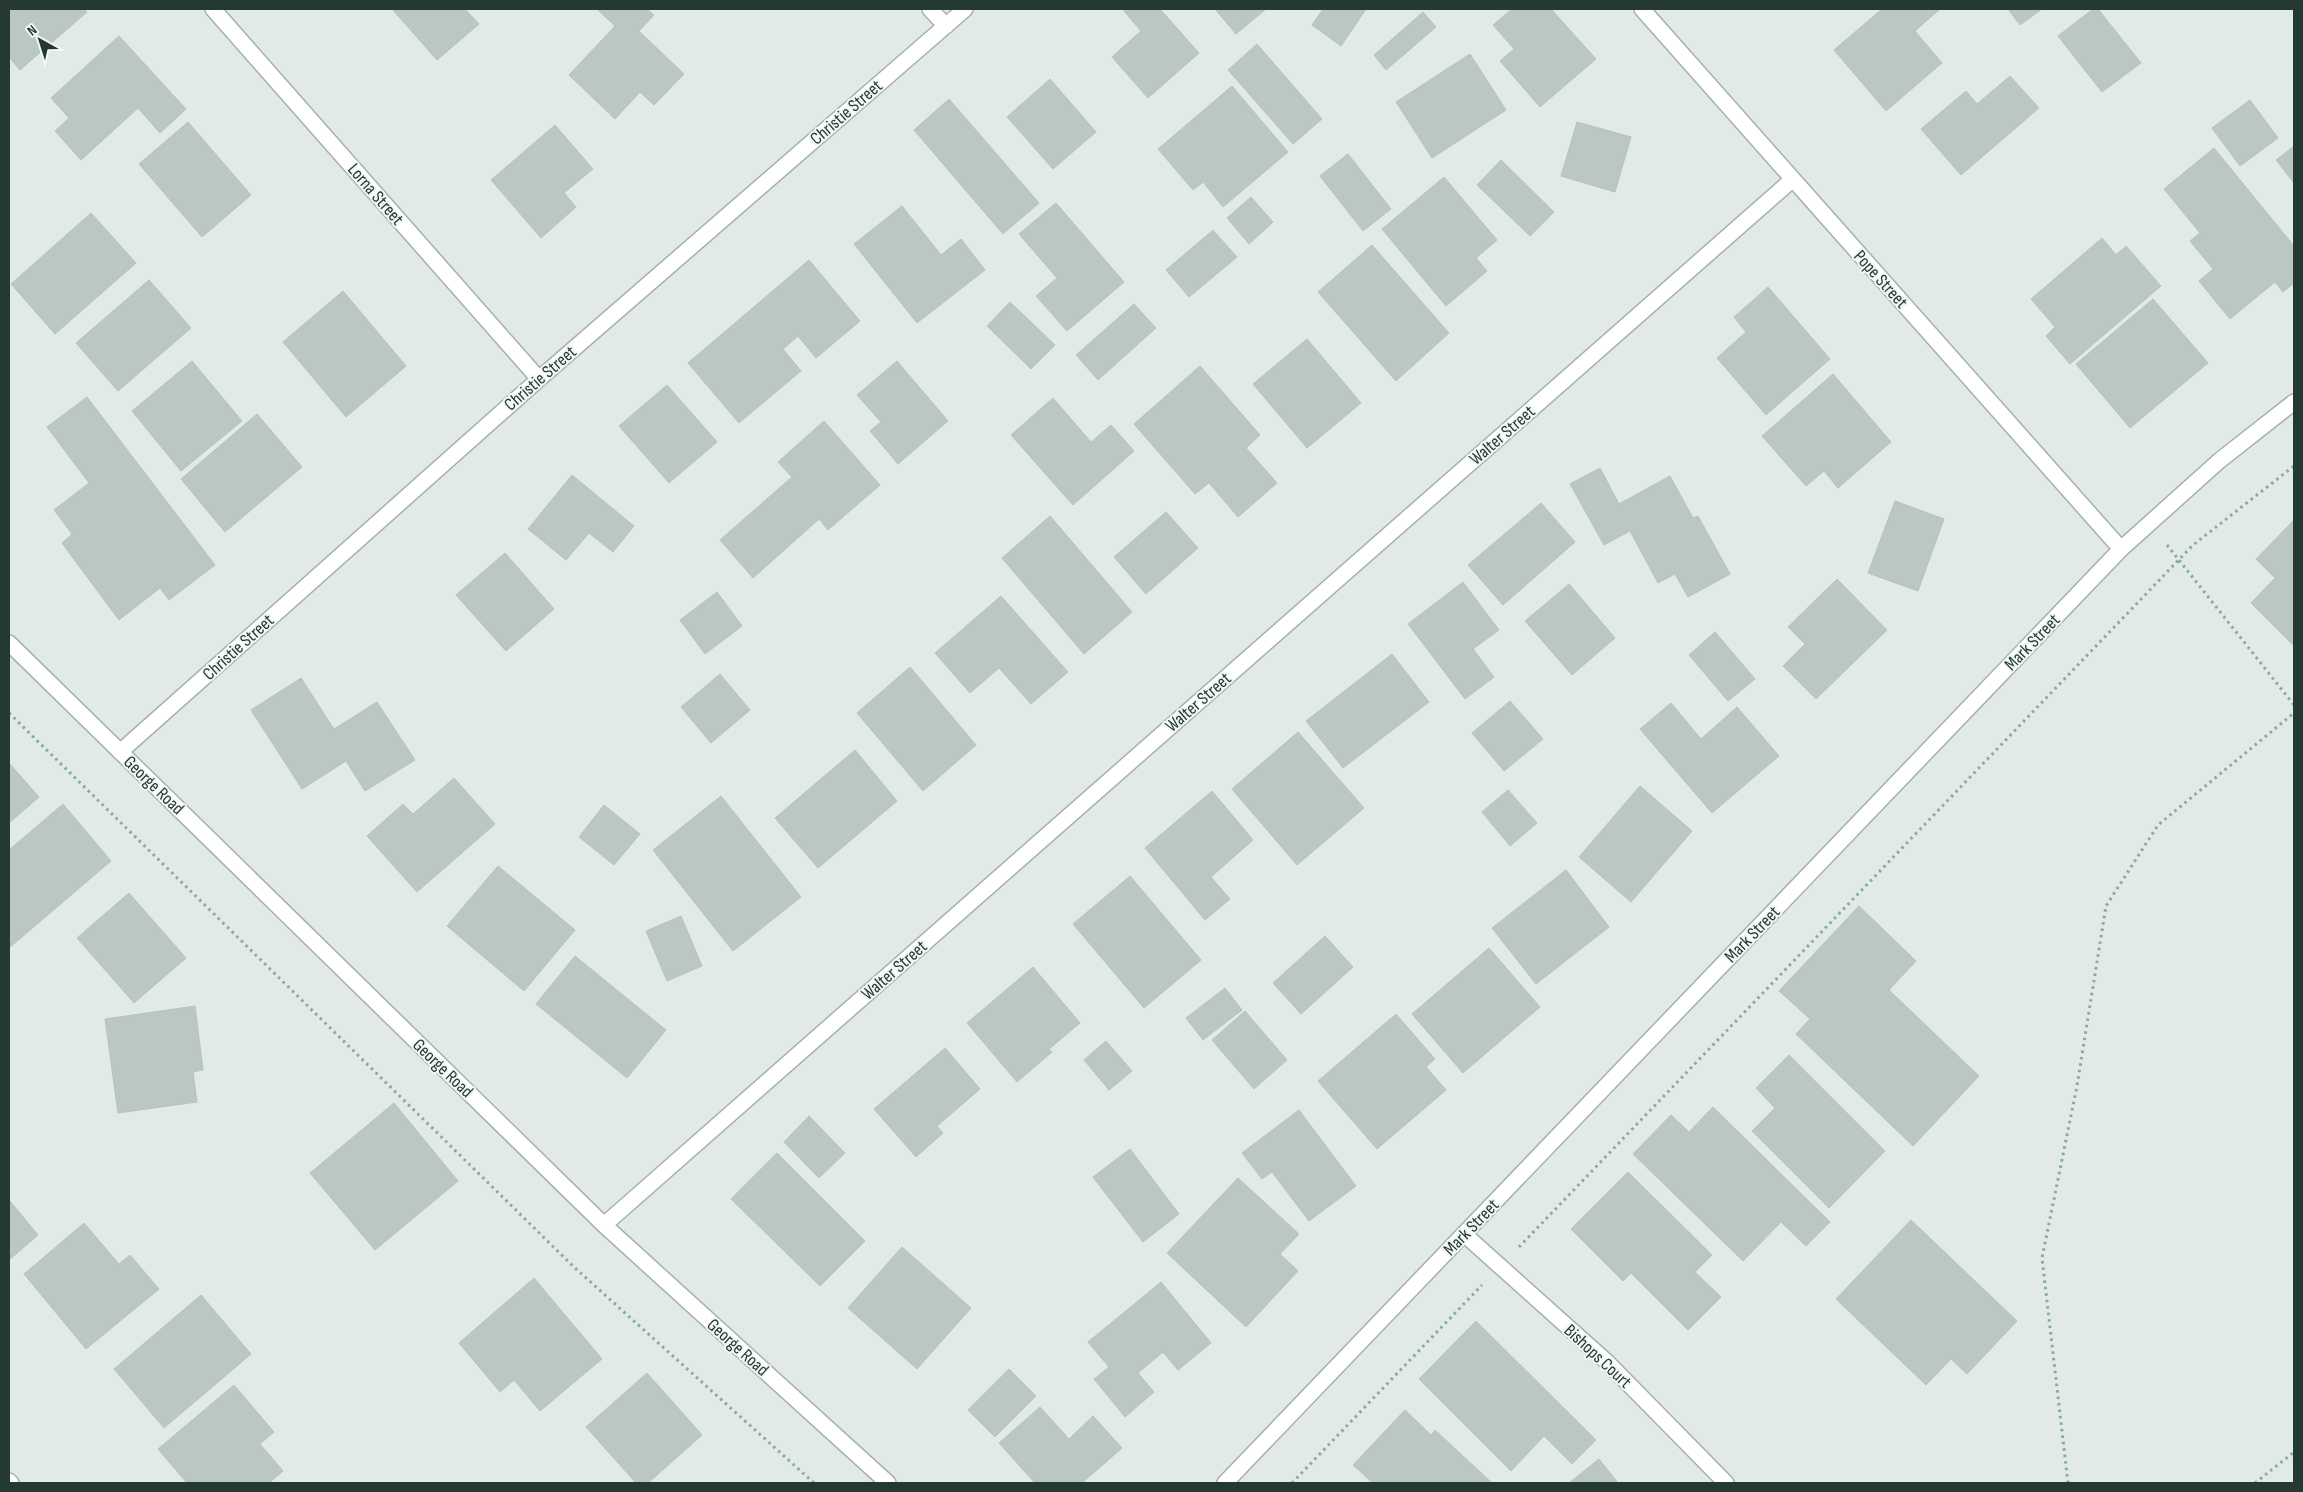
<svg xmlns="http://www.w3.org/2000/svg" width="2303" height="1492" font-family="'Sofia Sans Condensed',sans-serif">
	<style>
		.building { fill: #bac7c2; stroke: #b5c3bd }
		.lines { fill: none; stroke-linecap: round; stroke-linejoin: round }
		.minor-casing { stroke: #a5b1ad; stroke-width: 18 }
		.tertiary-casing { stroke: #a5b1ad; stroke-width: 18 }
		.path { stroke: #85aa9e; stroke-width: 3; stroke-dasharray: 2.5 4; stroke-linecap: butt }
		.minor { stroke: #fff; stroke-width: 15 }
		.tertiary { stroke: #fff; stroke-width: 15 }
		.labels { text-anchor: middle; stroke-width: 4; stroke-linejoin: round; paint-order: stroke }
		.street-label { font-size: 18px; fill: #243933; stroke: #f1f7f4 }
	</style>
	<rect width="100%" height="100%" fill="#e1eae6"/>
	<!-- building -->
	<path class="building" d="M9,9h75l3,3 -67,58 -11,-13z
		M392,9h73l14,15 -42,36z
		M597,9h50l7,6 -15,16 45,43 -30,31 -14,-13 -25,27 -46,-44 46,-49z
		M1126,9h34l39,44 -51,45 -36,-41 29,-26 -17,-20z
		M1215,9h51l-30,25z
		M1323,9h43l-25,37 -29,-21z
		M1512,9h39l45,50 -56,48 -40,-46 14,-12 -21,-24z
		M1882,9h58l-25,22 27,32 -56,48 -52,-61z
		M2008,9h34l-22,16z
		M2093,9h5l43,54 -39,29 -44,-56z
		M1423,12l13,15 -50,43 -12,-15z
		M119,36l67,73 -26,24 -22,-25 -57,52 -26,-29 14,-13 -18,-20z
		M1257,44l65,75 -29,25 -65,-74z
		M1470,54l36,56 -74,48 -36,-56z
		M2010,76l29,32 -78,67 -40,-46 45,-38 11,13z
		M1050,79l46,53 -43,37 -46,-52z
		M1232,86l56,66 -65,55 -20,-25 -10,8 -35,-41z
		M949,99l90,104 -36,31 -89,-104z
		M2250,100l28,38 -38,28 -28,-38z
		M188,122l63,73 -49,42 -63,-73z
		M1577,122l54,15 -16,55 -54,-16z
		M555,125l38,44 -29,24 12,14 -35,31 -50,-58z
		M2294,146v37l-18,-23z
		M2214,148l80,98v37l-11,9 -8,-10 -45,37 -31,-38 14,-12 -23,-28 10,-8 -36,-44z
		M1348,154l43,55 -28,22 -43,-55z
		M1501,160l53,52 -24,24 -53,-51z
		M1444,177l53,63 -21,18 11,13 -41,35 -64,-77z
		M1251,197l22,25 -24,22 -22,-26z
		M1056,203l68,79 -57,49 -31,-35 21,-18 -38,-44z
		M902,206l39,49 20,-16 24,31 -68,53 -63,-79z
		M91,213l45,50 -81,71 -44,-50z
		M1213,230l24,27 -48,40 -23,-27z
		M2102,238l14,17 10,-9 35,40 -91,78 -24,-28 9,-9 -24,-28z
		M1372,245l77,88 -53,48 -78,-89z
		M809,260l51,61 -44,37 -18,-22 -15,13 18,22 -62,52 -51,-60z
		M149,280l42,48 -73,63 -42,-48z
		M1768,287l62,72 -64,56 -49,-57 29,-26 -12,-15z
		M343,291l63,75 -60,51 -63,-75z
		M2153,299l55,64 -78,65 -54,-64z
		M1010,302l45,43 -24,24 -44,-43z
		M1134,304l22,24 -58,52 -22,-25z
		M1307,339l54,64 -54,45 -54,-64z
		M192,361l50,60 -61,50 -49,-60z
		M897,361l51,60 -50,43 -28,-33 11,-9 -24,-27z
		M1200,366l60,69 -14,13 31,35 -39,34 -29,-34 -14,11 -61,-70z
		M1833,374l58,68 -53,46 -14,-17 -18,15 -44,-50z
		M667,385l50,57 -48,41 -50,-57z
		M87,397l128,168 -46,35 -9,-12 -41,32 -57,-77 10,-9 -18,-24 35,-27 -42,-56z
		M1053,398l38,44 20,-17 23,26 -61,54 -62,-70z
		M257,414l45,53 -77,65 -44,-53z
		M824,421l56,64 -52,45 -9,-11 -66,59 -33,-38 72,-63 -14,-15z
		M1600,468l19,36 51,-28 23,42 5,-2 32,58 -42,23 -13,-23 -17,9 -28,-52 -26,14 -34,-61z
		M572,475l62,51 -21,26 -24,-19 -23,27 -38,-31z
		M1895,501l49,18 -26,72 -50,-18z
		M1541,503l34,39 -72,63 -35,-40z
		M1166,512l32,36 -52,46 -32,-37z
		M1050,516l82,96 -48,42 -82,-96z
		M2294,520v126l-43,-43 24,-25 -19,-19z
		M505,553l49,56 -48,42 -50,-56z
		M1837,579l50,51 -71,69 -33,-33 22,-22 -17,-17z
		M1463,582l36,48 -26,19 21,28 -29,22 -57,-75z
		M1569,584l46,54 -43,37 -47,-54z
		M717,592l25,34 -37,28 -25,-34z
		M1001,596l67,76 -37,32 -32,-36 -29,25 -35,-40z
		M1715,632l40,47 -27,22 -39,-46z
		M1392,654l37,48 -86,66 -37,-47z
		M910,667l66,78 -53,46 -66,-78z
		M720,674l30,36 -39,33 -30,-36z
		M301,678l33,51 43,-27 38,58 -50,31 -19,-30 -44,28 -51,-79z
		M1510,701l33,38 -39,32 -32,-38z
		M1671,703l30,36 36,-32 42,49 -67,57 -72,-84z
		M1298,732l66,76 -67,57 -65,-76z
		M855,750l42,51 -79,67 -43,-50z
		M9,763l30,34 -30,26z
		M454,778l41,46 -78,68 -50,-56 36,-32 10,10z
		M1640,786l52,45 -61,71 -52,-45z
		M1508,790l29,33 -27,23 -28,-34z
		M1212,791l41,49 -42,37 19,22 -25,21 -60,-72z
		M721,796l80,101 -68,54 -80,-101z
		M63,804l48,57 -102,87v-98z
		M604,805l36,29 -26,31 -35,-28z
		M498,866l77,64 -51,61 -77,-65z
		M1566,870l43,57 -73,57 -44,-56z
		M1130,876l71,84 -57,48 -71,-84z
		M129,893l57,65 -52,45 -57,-65z
		M1859,906l57,55 -27,29 90,86 -66,70 -117,-112 14,-15 -31,-28z
		M681,916l21,50 -35,15 -21,-50z
		M1325,936l28,31 -52,47 -28,-31z
		M1489,948l51,59 -77,66 -51,-59z
		M575,956l91,74 -39,48 -91,-74z
		M1033,967l47,56 -31,26 3,3 -35,30 -50,-59z
		M1225,988l17,22 -39,30 -17,-22z
		M195,1006l8,64 -10,2 4,30 -79,11 -13,-94z
		M1245,1011l42,49 -33,29 -42,-49z
		M1396,1014l39,45 -9,8 20,23 -69,59 -59,-68z
		M1106,1041l26,30 -23,19 -25,-30z
		M945,1048l35,41 -43,37 6,7 -27,24 -42,-48z
		M1789,1055l96,96 -56,57 -77,-77 23,-23 -19,-20z
		M394,1103l64,78 -83,69 -65,-77z
		M1713,1107l117,115 -24,24 -25,-24 -38,39 -110,-107 38,-39 18,17z
		M1299,1110l57,76 -47,35 -37,-49 -10,7 -20,-26z
		M809,1116l36,37 -26,25 -35,-36z
		M1130,1149l49,65 -36,28 -50,-65z
		M777,1153l88,88 -45,45 -89,-87z
		M1628,1172l84,83 -17,17 26,25 -33,33 -57,-57 -8,8 -52,-52z
		M1238,1178l61,56 -19,20 18,17 -52,56 -79,-74z
		M9,1200l29,35 -29,25z
		M1911,1220l106,101 -50,53 -16,-15 -25,26 -90,-86z
		M84,1223l35,41 11,-9 29,34 -73,60 -62,-75z
		M902,1247l69,61 -54,61 -69,-61z
		M534,1278l68,81 -62,52 -26,-31 -14,12 -41,-49z
		M1161,1282l50,61 -33,27 -15,-18 -25,21 16,19 -29,25 -31,-38 15,-12 -21,-25z
		M201,1295l50,59 -87,74 -50,-59z
		M1476,1321l120,119 -24,24 -28,-28 -33,35 -92,-92z
		M1009,1369l27,27 -41,41 -27,-27z
		M647,1373l55,62 -54,48h-12l-50,-56z
		M234,1385l40,47 -14,12 23,27 -14,12h-82l-29,-34z
		M1040,1407l29,32 24,-23 29,32 -40,35h-47l-36,-40z
		M1405,1410l26,25 4,-5 57,53h-119l-20,-18z
		M1599,1459l19,24h-49z"/>
	<g class="lines">
		<defs>
			<path id="minor" d="M213,9l326,370
				M930,9l16,17
				M1642,9l479,540
				M9,643l595,582 284,258
				M120,752l419,-373 426,-370
				M604,1225l1189,-1046
				M1464,1234l143,128 119,121
				M9,1481l2,2"/>
			<path id="tertiary" d="M1225,1483l896,-934 98,-88 75,-59"/>
		</defs>
		<!-- minor casing -->
		<use href="#minor" class="minor-casing"/>
		<!-- tertiary casing -->
		<use href="#tertiary" class="tertiary-casing"/>
		<!-- path -->
		<path class="path" d="M2167,545l127,160
			M9,713l566,555 239,215
			M1519,1247l674,-702 101,-79
			M1292,1483l190,-198
			M2068,1483l-26,-225 35,-172 29,-180 52,-81 136,-112
			M2255,1483l39,-31"/>
		<!-- minor -->
		<use href="#minor" class="minor"/>
		<!-- tertiary -->
		<use href="#tertiary" class="tertiary"/>
	</g>
	<g class="labels">
		<!-- street labels -->
		<g class="street-label">
			<text transform="translate(846 112) rotate(-41)" y="6">Christie Street</text>
			<text transform="translate(376 194) rotate(49)" y="6">Lorna Street</text>
			<text transform="translate(1881 279) rotate(48)" y="6">Pope Street</text>
			<text transform="translate(540 378) rotate(-41)" y="6">Christie Street</text>
			<text transform="translate(1502 435) rotate(-41)" y="6">Walter Street</text>
			<text transform="translate(2032 642) rotate(-46)" y="6">Mark Street</text>
			<text transform="translate(238 647) rotate(-42)" y="6">Christie Street</text>
			<text transform="translate(1198 702) rotate(-41)" y="6">Walter Street</text>
			<text transform="translate(154 785) rotate(44)" y="6">George Road</text>
			<text transform="translate(1752 934) rotate(-46)" y="6">Mark Street</text>
			<text transform="translate(894 970) rotate(-41)" y="6">Walter Street</text>
			<text transform="translate(443 1068) rotate(44)" y="6">George Road</text>
			<text transform="translate(1471 1227) rotate(-46)" y="6">Mark Street</text>
			<text transform="translate(738 1347) rotate(42)" y="6">George Road</text>
			<text transform="translate(1598 1356) rotate(43)" y="6">Bishops Court</text>
		</g>
	</g>
	<!-- border -->
	<rect width="2303" height="1492" fill="none" stroke="#243933" stroke-width="20"/>
	<!-- north arrow -->
	<g transform="translate(40 40) rotate(321)" stroke="#f1f7f4" stroke-width="4" paint-order="stroke">
	<path d="M0-4L9 19L0 12L-9 19Z" fill="#243933"/>
	<text y="-8" font-size="14" font-weight="bold" text-anchor="middle" fill="#243933">N</text>
	</g>
</svg>
